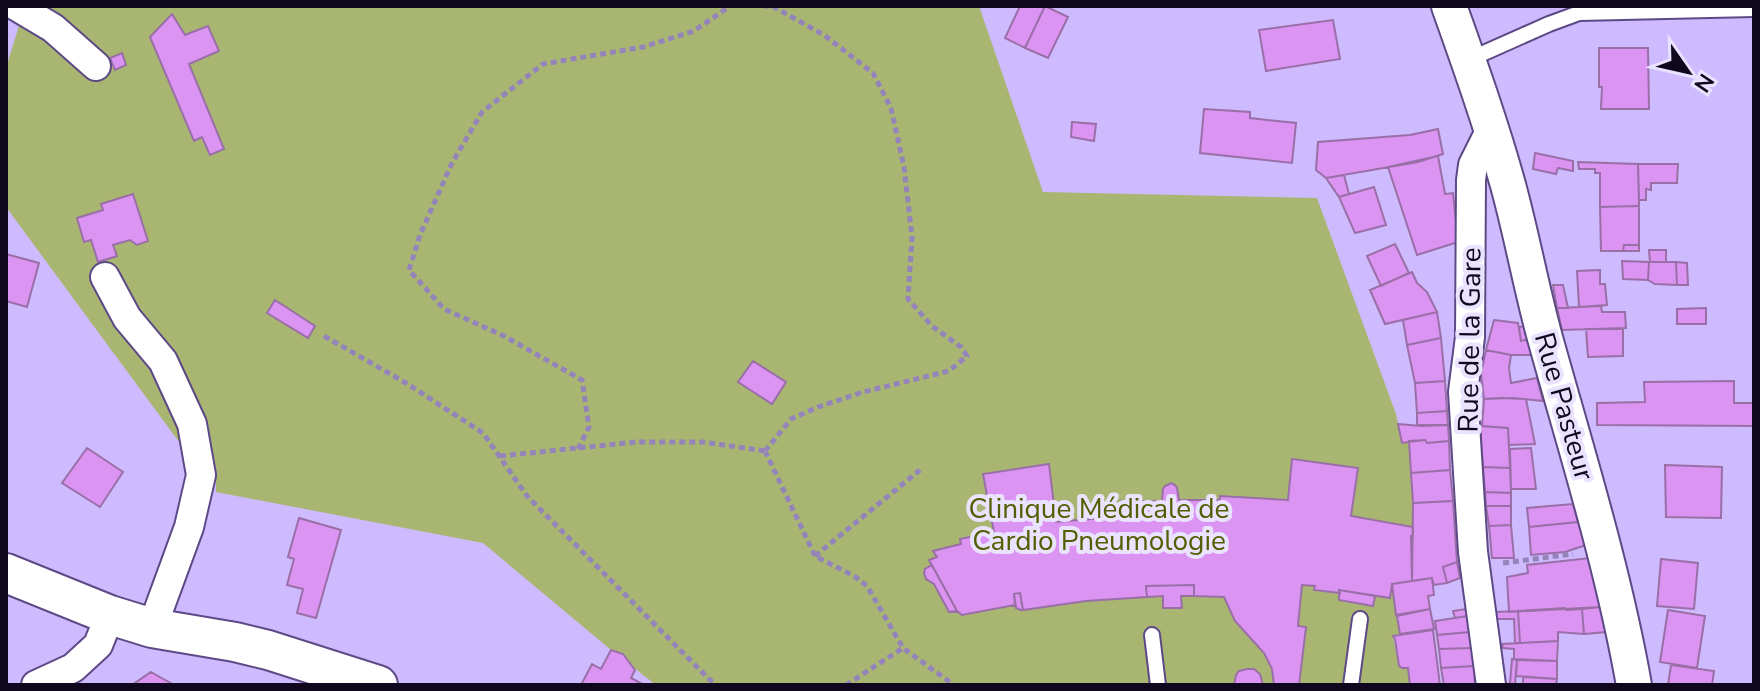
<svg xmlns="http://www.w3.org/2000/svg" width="1760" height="691" font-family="'Nunito Sans',sans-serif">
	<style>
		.green { fill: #a9b672 }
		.building { fill: #db94f2; stroke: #9a6fa7; stroke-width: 2 }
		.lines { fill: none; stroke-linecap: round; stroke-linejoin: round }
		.service-casing { stroke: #5d4985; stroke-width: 18 }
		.minor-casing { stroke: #5d4985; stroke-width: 32 }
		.tertiary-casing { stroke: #5d4985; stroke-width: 38 }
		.secondary-casing { stroke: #5d4985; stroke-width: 42 }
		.path { stroke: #9484ba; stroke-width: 5; stroke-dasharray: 6 4; stroke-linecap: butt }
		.service { stroke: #fff; stroke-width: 14 }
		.minor { stroke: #fff; stroke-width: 28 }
		.tertiary { stroke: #fff; stroke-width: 34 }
		.secondary { stroke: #fff; stroke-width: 38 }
		.labels { text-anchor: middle; stroke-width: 8; stroke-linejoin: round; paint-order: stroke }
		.street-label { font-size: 28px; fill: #0f071e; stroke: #eae3ff }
		.park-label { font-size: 28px; fill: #535e00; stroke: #eae3ff }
	</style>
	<rect width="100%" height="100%" fill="#cebafe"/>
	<!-- green -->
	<path class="green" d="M25,6h954l64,186 274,6 79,216 6,28h7l4,61 -1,78 -20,3 8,50 -7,3 6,29 3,2h6l2,17h-754c-15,-11 -29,-24 -45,-35l-128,-107 -267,-51v-26l-20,-1 -190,-258v-139z"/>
	<!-- building -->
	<path class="building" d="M1020,6h25l-20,42 -20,-10z
		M1045,6l23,11 -20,41 -23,-10z
		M172,14l13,21 23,-9 11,25 -30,13 35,85 -14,6 -8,-18 -8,4 -44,-104z
		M1333,20l7,39 -74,12 -7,-41z
		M1599,48h49l1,61h-48l1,-22h-3z
		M122,53l4,12 -11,5 -5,-12z
		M1204,109l46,3v6l46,5 -4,40 -92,-10z
		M1072,122l24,2 -2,17 -23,-4z
		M1438,129l5,25 -25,8 -92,16 -10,-8 2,-28 92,-7z
		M1535,153l38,8v10l-15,-3 -2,6 -23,-5z
		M1438,156l7,38 8,-1 5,49 -41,13 -29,-88z
		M1578,162l60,2 1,42 -39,1v-34h-5v-4h-16z
		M1638,164h40l-1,19h-26v7l-5,-1v11h-7z
		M1344,175l5,19 -10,3 -13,-19z
		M1374,187l12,38 -31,8 -16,-36z
		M133,194l15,47 -11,4 -7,-5 -17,5 4,11 -19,6 -7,-22 -7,2 -7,-24 26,-8 -2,-6z
		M1639,206v39h-15l-1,6h-22l-1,-44z
		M1395,244l14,29 -28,13 -14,-30z
		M1624,245h15v6h-16z
		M1649,250h17v12h-16z
		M6,254l33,9 -12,44 -21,-6z
		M1622,261l27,1 -1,18 -25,-1z
		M1649,262h27l1,23 -22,-1 -7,-4z
		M1676,262l11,1 1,22h-11z
		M1600,270v14h5l2,21 -28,2 -2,-36z
		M1412,272l5,11 10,9 10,20 -52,12 -15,-34z
		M1553,285h10l5,23h-11z
		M275,300l40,26 -7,12 -41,-25z
		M1601,306l1,6h23l1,16 -64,2 -5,-22z
		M1706,308v16h-29v-15z
		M1437,312l4,26 -34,7 -4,-25z
		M1494,320l24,3 3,18 8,-2 3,16h-21l-25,-5z
		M1526,326l3,13 -8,2 -2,-14z
		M1586,329h37v27l-35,1z
		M1441,338l4,43 -30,2 -8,-38z
		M1486,350l25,5 -2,13 2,15 26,-5 6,23 -30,-3 -29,1 -3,-25z
		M753,361l33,21 -14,22 -34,-22z
		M1445,381l2,30 -30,2 -2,-30z
		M1734,381v22h20v23l-157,-1v-22l48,-1 -1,-20z
		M1501,398l25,1 9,45 -26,1 -1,-17 -26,-2 2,-27z
		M1447,411l1,14h-31v-12z
		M1398,424l24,2 26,-1 1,16 -22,2 -2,-3 -23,3z
		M1480,426l28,2 2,40 -27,-1z
		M1425,440l2,3 22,-2 1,29 -39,3 -2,-32z
		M87,448l36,24 -23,35 -38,-24z
		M1531,448l5,41h-25l-1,-40z
		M1292,459l66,9 -7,48 62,11v9h-2l1,45 -20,3 -2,14 -51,-8 1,3 -26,-3 1,-4 -13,-1 -4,41 8,1 -7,58h-25l-2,-16 -8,-16 -29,-32 -11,-24 -30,-1v-11l-48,1 1,11 -61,4 -63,9 -3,-17 -6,1 1,11 -53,10 -5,-4 -28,-51 8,-3 -4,-6 28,-7 -1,-5 34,-7 -11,-58 66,-10 7,58 68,-6 -3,-15h41l1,-12 2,-3 6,-3 4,2 2,3 2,12h41v-4l68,4z
		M1665,465l57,2 -1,51 -55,-1z
		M1483,467l27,1 1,25 -26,-1z
		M1450,470l3,31 -40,2 -2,-30z
		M1485,492l26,1v13h-25z
		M1453,501l4,61 -14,5 4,16 -13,2 -2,-7 -20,3 1,-78z
		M1573,504l5,18 -49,5 -2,-19z
		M1486,506h25v19l-22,1z
		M299,518l42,12 -25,88 -19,-5 6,-24 -16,-4 7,-26 -6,-2z
		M1578,522l8,23 -21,7 -34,3 -2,-28z
		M1511,525l3,33h-22l-3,-32z
		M1590,558l10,49 -91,5 -2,-35 21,-4 -1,-8z
		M1661,559l37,4 -4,46 -37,-3z
		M1457,562l3,16 -13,5 -4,-16z
		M932,565l25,46 -8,1 -15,-28 -8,-5 -2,-6 1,-4z
		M1432,578l2,17 -6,1 2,13 -34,6 -4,-31z
		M1194,585v11h-13l1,12h-19v-12l-16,1 -1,-11z
		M1339,590l36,6 -2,10 -34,-6z
		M1020,593l3,17h-2l-5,-2 -2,-14z
		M1600,607l7,25 -23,2 -2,-25z
		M1565,608l1,2 16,-1 2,25 -26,-2v9l-38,2 -2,-32z
		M1430,609l4,20 -34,5 -3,-18z
		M1466,609l2,7 -13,2 -2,-7z
		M1668,610l37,6 -8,52 -37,-6z
		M1518,611l2,32h-5l-1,-24h-18l-1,-7z
		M1468,616l2,16 -33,3 -2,-14z
		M1433,630l7,55h-30l-2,-17h-6l-3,-2 -4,-27 -2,-3z
		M1470,632l2,16 -33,1 -2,-14z
		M1558,641l-1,20 -43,-2v-10l-11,-1 -1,-4z
		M1472,648l2,18 -33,2 -2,-19z
		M611,650l12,4 12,16 -4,8 13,7h-63l11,-21 9,5z
		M1512,659l5,1 -2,25h-7l2,-2z
		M1517,660l40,1v18l-41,-3z
		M1671,665l43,6 -2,14h-44z
		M1474,666l1,19h-31l-3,-17z
		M1247,669h7l6,5 3,11h-29l2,-10 3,-4z
		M151,672l23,13h-42z
		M1523,677l34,2 -1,6h-33z"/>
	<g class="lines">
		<defs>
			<path id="service" d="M1468,60l81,-36 30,-11 175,-4
				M1152,635l6,50
				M1351,685l9,-66"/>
			<path id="minor" d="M16,6l37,22 43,38
				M105,277l22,41 36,43 29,63 9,51 -12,52 -37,101
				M36,685l37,-17 25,-23 12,-30
				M1491,685l-18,-133 -10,-160 7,-55 1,-157 2,-15 18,-36"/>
			<path id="tertiary" d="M1449,6c21,59 42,118 59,179 14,51 23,102 37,153 32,115 68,229 89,347"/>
			<path id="secondary" d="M6,573l104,42 42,13 83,14 33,8 110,35"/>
		</defs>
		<!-- service casing -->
		<use href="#service" class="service-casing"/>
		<!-- minor casing -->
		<use href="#minor" class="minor-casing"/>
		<!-- tertiary casing -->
		<use href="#tertiary" class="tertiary-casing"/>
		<!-- secondary casing -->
		<use href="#secondary" class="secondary-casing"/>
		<!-- path -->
		<path class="path" d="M324,336l82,47 77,50 44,63 188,189
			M578,449l11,-22 -7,-47 -78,-44 -60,-27 -35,-39 11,-35 32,-72 30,-51 61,-48 100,-17 51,-16 36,-25
			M765,451l26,-32 27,-12 45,-15 86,-21 18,-15 -6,-9 -29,-21 -24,-27 4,-62 -8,-70 -13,-59 -18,-35 -49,-38 -50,-28 -9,-1
			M765,451l50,105 39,20 13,10 36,62 51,37
			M500,456l136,-14h67l62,9
			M815,556l105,-86
			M1503,563l70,-9
			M846,685l57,-37"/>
		<!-- service -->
		<use href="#service" class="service"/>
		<!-- minor -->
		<use href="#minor" class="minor"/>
		<!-- tertiary -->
		<use href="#tertiary" class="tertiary"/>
		<!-- secondary -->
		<use href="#secondary" class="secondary"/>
	</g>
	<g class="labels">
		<!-- street labels -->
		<g class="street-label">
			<text transform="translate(1469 340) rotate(-89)" y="10">Rue de la Gare</text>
			<text transform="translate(1565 406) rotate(74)" y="10">Rue Pasteur</text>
		</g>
		<!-- park labels -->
		<g class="park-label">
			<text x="1099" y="518">Clinique Médicale de<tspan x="1099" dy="32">Cardio Pneumologie</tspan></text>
		</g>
	</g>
	<!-- border -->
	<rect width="1760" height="691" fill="none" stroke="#0f071e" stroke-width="16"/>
	<!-- north arrow -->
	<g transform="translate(1688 72) rotate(124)" stroke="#eae3ff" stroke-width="6" paint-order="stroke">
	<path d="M0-6L14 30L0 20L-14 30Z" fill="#0f071e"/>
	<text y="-12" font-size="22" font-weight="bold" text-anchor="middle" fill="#0f071e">N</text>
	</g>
</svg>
